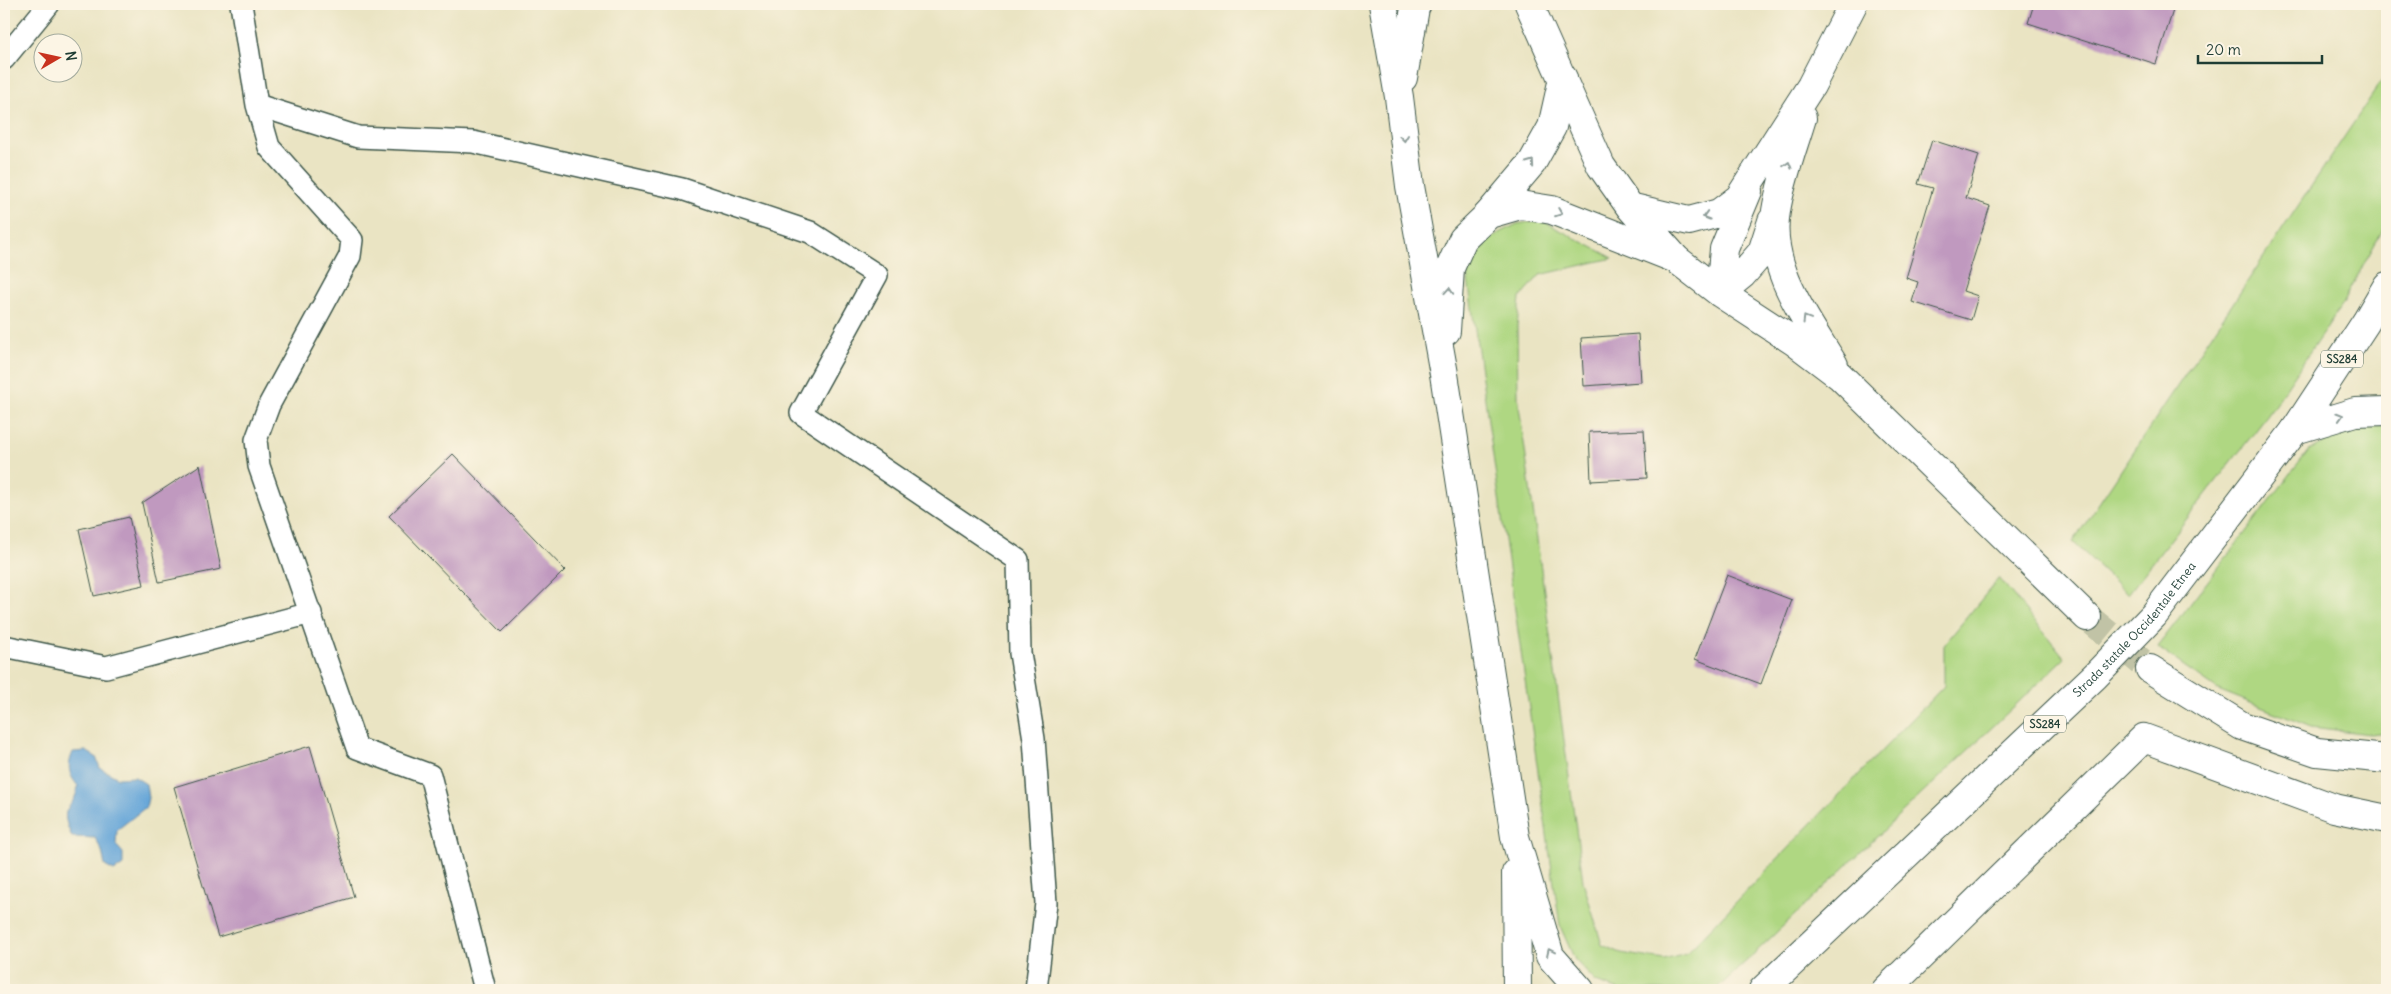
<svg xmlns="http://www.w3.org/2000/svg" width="2391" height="994" font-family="Delius,sans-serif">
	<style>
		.green { fill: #afd782; stroke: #678a5b }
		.water { fill: #65a5d8; stroke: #427186 }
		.building { fill: #c099bf }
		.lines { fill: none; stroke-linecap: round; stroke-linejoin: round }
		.secondary-tunnel { stroke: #c1c3a6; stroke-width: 28; stroke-dasharray: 28 14; stroke-linecap: butt }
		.lane-casing { stroke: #3d5649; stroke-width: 24 }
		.street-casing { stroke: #3d5649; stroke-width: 30 }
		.secondary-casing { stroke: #3d5649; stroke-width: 30 }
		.primary-casing { stroke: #3d5649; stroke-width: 30 }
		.lane { stroke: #fff; stroke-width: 21 }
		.street { stroke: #fff; stroke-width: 28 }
		.secondary { stroke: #fff; stroke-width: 28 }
		.primary { stroke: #fff; stroke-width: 28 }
		.oneway { stroke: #8f9e9a }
		.labels { text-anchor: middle; stroke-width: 4; stroke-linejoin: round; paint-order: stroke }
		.shield { fill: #fcf5e5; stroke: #617469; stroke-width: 1 }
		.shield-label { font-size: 11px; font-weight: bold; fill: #1f3d34 }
		.street-label { font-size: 12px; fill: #1f3d34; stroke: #fcf5e5 }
	</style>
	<rect width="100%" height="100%" fill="#fcf5e5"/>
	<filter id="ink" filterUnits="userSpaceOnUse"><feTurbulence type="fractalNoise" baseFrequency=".02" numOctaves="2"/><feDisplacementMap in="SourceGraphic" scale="10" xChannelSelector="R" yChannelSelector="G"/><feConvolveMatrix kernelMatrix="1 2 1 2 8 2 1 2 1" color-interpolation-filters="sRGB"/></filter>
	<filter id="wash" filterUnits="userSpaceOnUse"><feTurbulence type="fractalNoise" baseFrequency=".0096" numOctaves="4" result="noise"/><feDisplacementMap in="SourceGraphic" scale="20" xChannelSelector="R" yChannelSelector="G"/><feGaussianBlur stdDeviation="1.12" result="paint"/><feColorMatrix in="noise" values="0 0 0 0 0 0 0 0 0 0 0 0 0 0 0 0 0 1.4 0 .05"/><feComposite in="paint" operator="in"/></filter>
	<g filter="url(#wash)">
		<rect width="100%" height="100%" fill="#eae4c3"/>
		<!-- green -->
		<path class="green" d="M2387,73v149l-46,84 -73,109 -140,179 -55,-52z
			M1541,220l72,38 -73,17 -20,23 -3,28 1,72 65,483 19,64 19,8 43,7 22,-6 258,-268v-41l55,-67 66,80 -347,330 -7,2h-91l-24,-8 -21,-22 -15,-34 -93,-653 17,-32 33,-17z
			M2373,426l14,2v304l-17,2 -59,-7 -93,-37 -61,-43 152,-197 38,-20z"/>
		<!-- water -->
		<path class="water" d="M86,751l10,6 4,11 18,10 17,-1 11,7 2,14 -2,9 -29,23 -1,15 7,8v12l-9,6 -9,-5 -3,-15 -7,-13 -23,-1c-16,-35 2,-24 6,-51 -10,-12 -11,-20 -5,-34z"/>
		<g id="blocks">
			<!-- building -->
			<path class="building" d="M2034,4h141l-19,60 -128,-41z
				M1932,140l47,15 -13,43 24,8 -27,85 15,5 -7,24 -59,-18 6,-20 -12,-4 27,-90 -15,-4z
				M1638,334l3,48 -57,4 -3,-48z
				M1644,430l3,48 -56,3 -2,-49z
				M453,454l112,116 -63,62 -113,-116z
				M200,465l21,104 -62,13 -17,-79z
				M129,517l15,68 -50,11 -15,-67z
				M1727,575l65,25 -31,84 -66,-25z
				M310,746l44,151 -136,40 -44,-150z"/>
		</g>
	</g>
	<g filter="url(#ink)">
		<use href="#blocks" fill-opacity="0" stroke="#3d5649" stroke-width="1"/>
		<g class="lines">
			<!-- secondary-tunnel -->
			<path class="secondary-tunnel" d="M2087,617l63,52"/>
			<defs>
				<path id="lane" d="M241,4l16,101 12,42 83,93 -2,16 -81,149 -13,35 3,26 98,282 73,27 55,215
					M4,59l45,-55
					M257,105l101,32 115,5 209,47 128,43 67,43 -76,138 217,147 2,93 14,86 12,164 -10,87
					M4,646l102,21 205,-54"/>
				<path id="street" d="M1886,990l258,-252 190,70 53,11"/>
				<path id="secondary" d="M1529,4l72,162 29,41 46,52 44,34 75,49 45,34 247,241
					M1802,118c-9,30 -21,61 -26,93 -10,56 31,109 58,154
					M1630,207l59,14 30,-8 20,-15 72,-112 42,-82
					M1720,293l4,-44 24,-58
					M1720,293l22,-18 20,-23 10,-31
					M2150,669l92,57 75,26 70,7"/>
				<g id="primary">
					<path d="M1383,4l16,93 11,89 34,188 71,463 35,119 30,34"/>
					<path d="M1403,78l12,-70 2,-4"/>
					<path d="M1489,214l43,-51 20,-36 11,-49"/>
					<path d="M1446,331l4,-63 13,-29 26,-25 31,-9 32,5 124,49"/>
					<path d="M2295,430l60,-18 32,-1"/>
					<path d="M1516,873l1,117"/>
					<path id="s1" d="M1763,990l332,-314 59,-61 141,-185 71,-108 21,-36"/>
				</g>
			</defs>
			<!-- lane casing -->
			<use href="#lane" class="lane-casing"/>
			<!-- street casing -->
			<use href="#street" class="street-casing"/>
			<!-- secondary casing -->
			<use href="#secondary" class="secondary-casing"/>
			<!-- primary casing -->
			<use href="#primary" class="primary-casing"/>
			<!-- lane -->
			<use href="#lane" class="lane"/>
			<!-- street -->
			<use href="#street" class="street"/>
			<!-- secondary -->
			<use href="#secondary" class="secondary"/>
			<!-- primary -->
			<use href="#primary" class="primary"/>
		</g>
		<!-- one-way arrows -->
		<defs><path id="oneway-chevron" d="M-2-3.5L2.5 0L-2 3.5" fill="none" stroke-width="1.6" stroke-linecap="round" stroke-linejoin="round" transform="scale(1.25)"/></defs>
		<g class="oneway">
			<use href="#oneway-chevron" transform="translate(1404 138) rotate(83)"/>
			<use href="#oneway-chevron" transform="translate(1531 163) rotate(-55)"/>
			<use href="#oneway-chevron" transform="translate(1788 165) rotate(-74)"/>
			<use href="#oneway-chevron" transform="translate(1559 213) rotate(21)"/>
			<use href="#oneway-chevron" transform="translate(1706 216) rotate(164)"/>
			<use href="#oneway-chevron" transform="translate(1449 291) rotate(-86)"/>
			<use href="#oneway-chevron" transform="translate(1806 319) rotate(-121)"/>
			<use href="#oneway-chevron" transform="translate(2340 416) rotate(-17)"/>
			<use href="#oneway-chevron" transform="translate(1550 952) rotate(-115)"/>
		</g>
	</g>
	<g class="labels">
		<!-- shield labels -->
		<g class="shield">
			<rect x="2321" y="350.5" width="42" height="17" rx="4"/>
			<rect x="2024" y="715.5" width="42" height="17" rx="4"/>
		</g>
		<g class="shield-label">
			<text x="2342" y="363">SS284</text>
			<text x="2045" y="728">SS284</text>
		</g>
		<!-- street labels -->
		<g class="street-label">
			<text dy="4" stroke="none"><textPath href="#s1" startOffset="518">Strada statale Occidentale Etnea</textPath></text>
		</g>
	</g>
	<!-- margin -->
	<rect width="2391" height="994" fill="none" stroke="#fcf5e5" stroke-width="20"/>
	<!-- north arrow -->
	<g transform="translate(58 58) rotate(81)"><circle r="24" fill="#fcf5e5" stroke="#a4ab9e"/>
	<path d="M0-4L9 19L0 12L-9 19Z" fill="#c8321e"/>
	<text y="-8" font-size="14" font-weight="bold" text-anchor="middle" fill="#1f3d34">N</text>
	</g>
	<!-- scale -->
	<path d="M2198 55v8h124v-8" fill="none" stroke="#1f3d34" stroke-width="2.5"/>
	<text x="2206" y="55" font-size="15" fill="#1f3d34" stroke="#fcf5e5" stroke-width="4" paint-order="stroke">20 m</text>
</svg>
